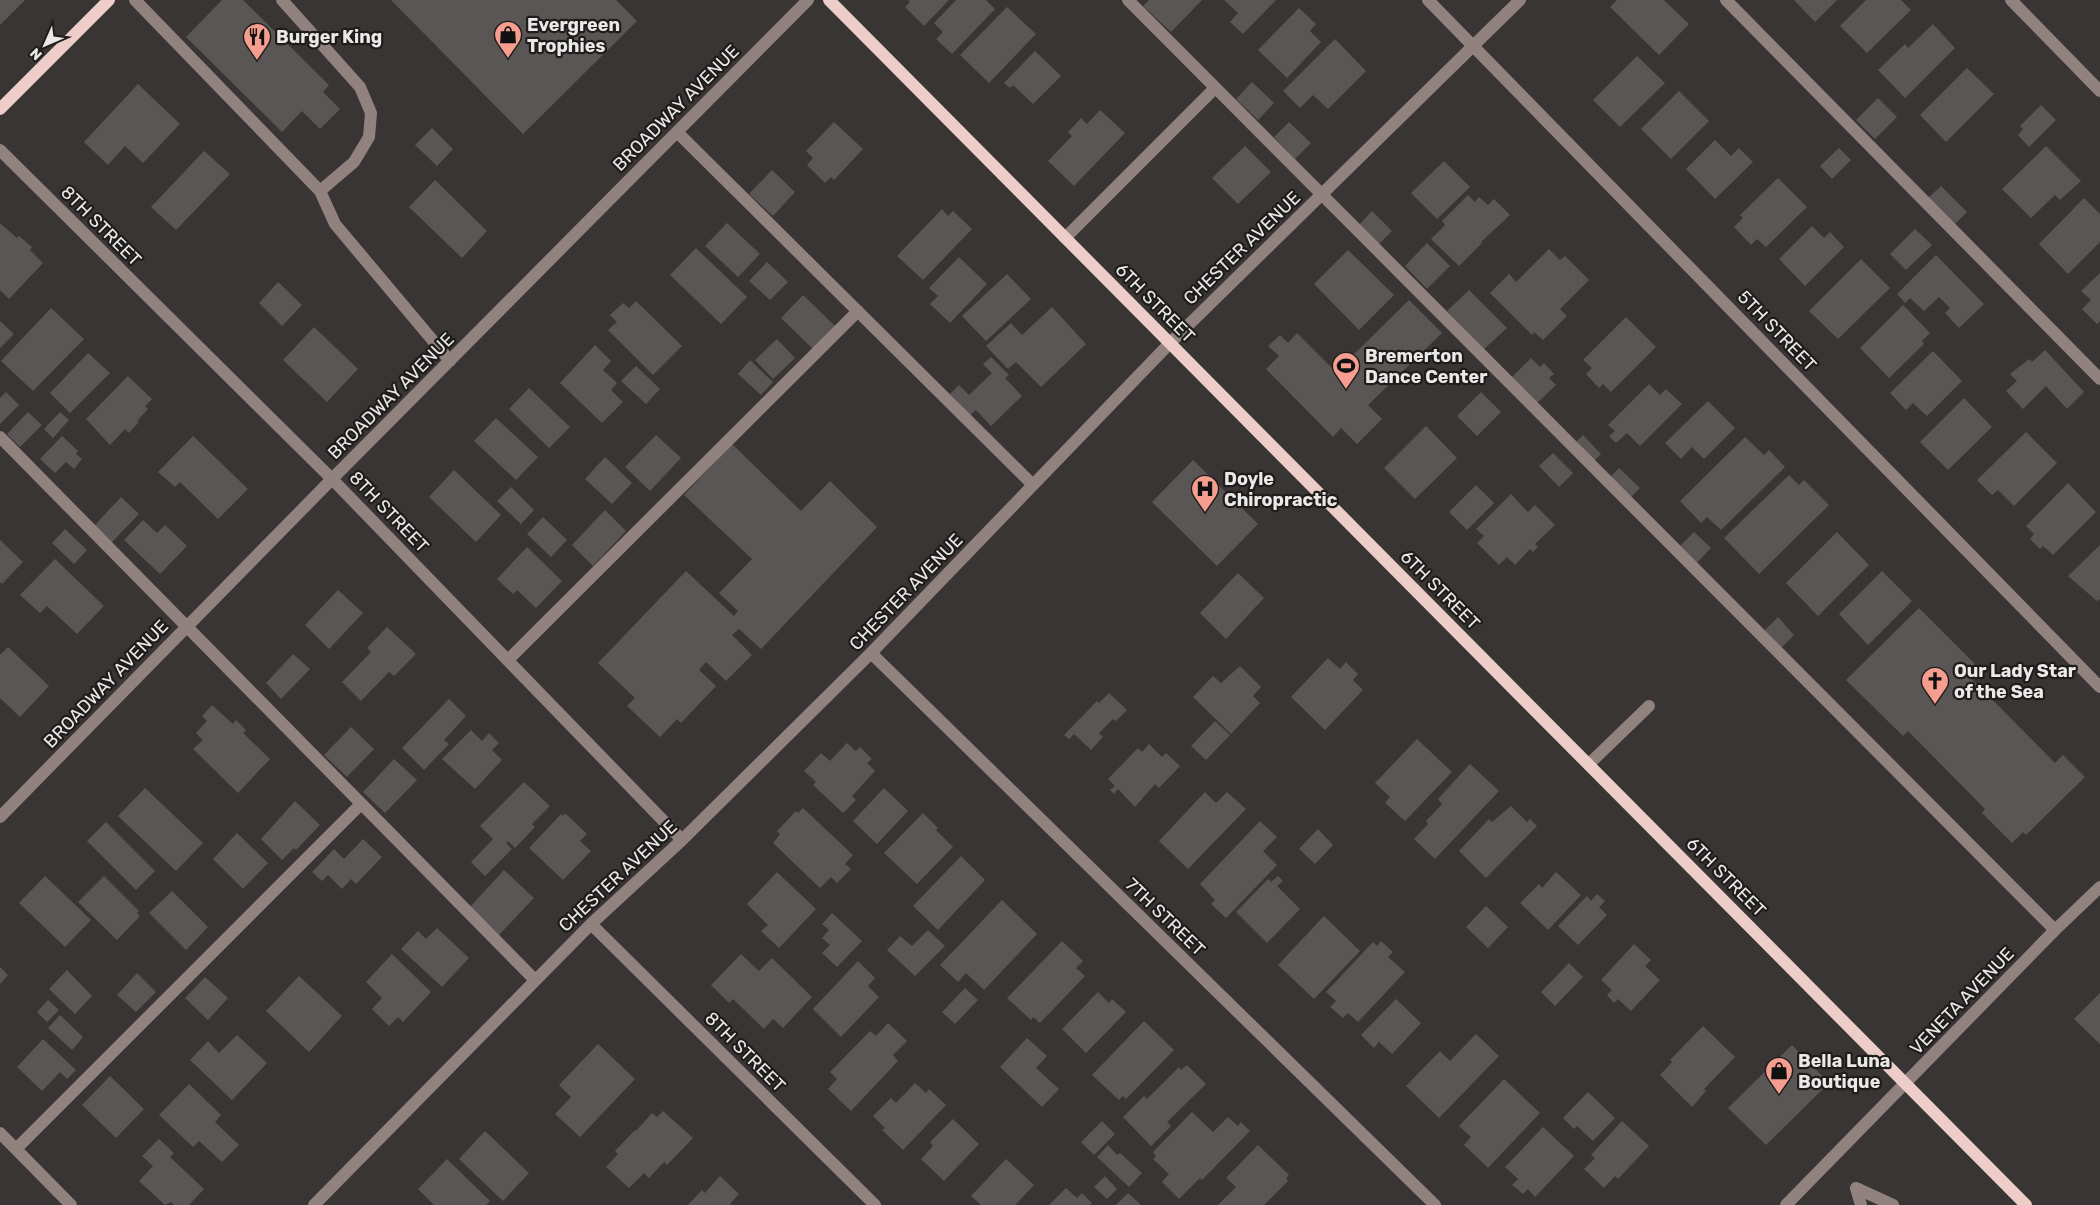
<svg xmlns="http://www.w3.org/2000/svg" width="2100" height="1205" font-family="Rubik,sans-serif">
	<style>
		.building { fill: #5b5656 }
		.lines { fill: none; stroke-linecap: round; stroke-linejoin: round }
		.minor { stroke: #91827f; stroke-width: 12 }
		.major { stroke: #edcdc7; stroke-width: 12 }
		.labels { text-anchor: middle; stroke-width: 4.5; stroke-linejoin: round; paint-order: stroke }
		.poi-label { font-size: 18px; font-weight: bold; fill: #ebe9e8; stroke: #1e1d1c; text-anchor: start }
		.street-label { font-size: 18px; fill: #ebe9e8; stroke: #1e1d1c }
	</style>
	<rect width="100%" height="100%" fill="#393534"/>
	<!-- building -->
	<path class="building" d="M0,0h25l-25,25z
		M222,0h21l86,85 -6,7 17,17 -20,20 -18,-18 -20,21 -96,-95z
		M391,0h225l21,21 -114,113z
		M908,0h41l-25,26 -19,-19 5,-5z
		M956,0h30l9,9 -43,45 -16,-15 7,-7 -9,-9z
		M1149,0h53l-31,32 -28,-26z
		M1224,0h52l-33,34 -13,-12 8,-9z
		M1617,0h47l25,24 -30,31 -49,-48z
		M1794,0h43l-22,22z
		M1866,0h35l10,10 -44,43 -27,-27z
		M1007,7l29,27 -47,49 -29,-28z
		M1299,8l17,16 -6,7 11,11 -34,36 -29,-28z
		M1933,24l22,24 -50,50 -27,-28 27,-26 3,4z
		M1335,39l31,32 -38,38 -15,-14 -13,13 -17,-17z
		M1035,51l26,25 -28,28 -20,-19 -3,3 -6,-5z
		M1637,56l28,27 -45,44 -27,-27z
		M1967,68l27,26 -48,48 -26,-27z
		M1252,82l22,21 -16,17 -22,-21z
		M138,84l42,40 -37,39 -18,-17 -17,19 -24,-23z
		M1679,91l30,30 -38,38 -30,-30z
		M1878,98l19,19 -22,22 -19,-19z
		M2041,105l15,15 -27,27 -11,-12 5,-6 -3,-3z
		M1100,110l25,23 -51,53 -26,-25 24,-25 -4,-4 13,-14 6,6z
		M834,122l29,27 -29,31 -3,-3 -6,6 -18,-18 6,-7 -7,-7z
		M1289,122l22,21 -16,16 -21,-22z
		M432,128l21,21 -16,17 -22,-21z
		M1715,140l16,16 8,-8 14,14 -38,37 -29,-30z
		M1245,146l26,26 -33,32 -26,-26z
		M2046,146l35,35 -21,19 -5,-5 -24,23 -29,-29z
		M1839,148l12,12 -19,19 -12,-13z
		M204,151l26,23 -54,56 -25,-23z
		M1444,161l26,26 -33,32 -26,-26z
		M772,170l23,22 -22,24 -24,-22z
		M1778,178l29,29 -41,40 -9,-8 -6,6 -17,-18 9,-9 -3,-3z
		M435,180l52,51 -25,27 -53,-51z
		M1941,186l26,26 -14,14 -26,-27z
		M1468,195l7,7 4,-5 9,8 6,-6 16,16 -29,27 1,1 -23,23 -28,-27 14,-14 -3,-4z
		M2084,198l16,16v28l-32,32 -29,-30z
		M942,209l6,7 5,-5 19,18 -49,51 -26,-24z
		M1372,211l20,20 -16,16 -19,-20z
		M0,223l17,15 2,-2 13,11 -2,3 13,13 -34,36 -9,-9z
		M727,223l33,31 -22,23 -33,-31z
		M1812,226l12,12 6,-6 14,15 -39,39 -26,-27z
		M1915,229l17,16 -26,25 -16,-16z
		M1427,243l23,23 -23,23 -22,-23z
		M696,248l51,49 -26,27 -51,-49z
		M1549,249l11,11 5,-4 24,24 -29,29 7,7 -24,24 -9,-8 -2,3 -42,-42 19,-19 7,8z
		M1348,250l46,45 -35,35 -45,-46z
		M1936,255l48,49 -25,24 -14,-15 5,-5 -11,-11 -15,14 -14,-13 -5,5 -8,-9z
		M959,257l28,27 -37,39 -20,-19 8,-8 -9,-8z
		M1861,259l29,29 -52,51 -29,-28z
		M767,262l21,20 -18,18 -21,-19z
		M2100,273v48l-3,3 -15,-15 9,-9 -10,-9z
		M1007,274l24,25 -45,42 -24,-25z
		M278,282l24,23 -20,21 -23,-23z
		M1469,290l38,38 -23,21 -37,-38z
		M803,295l32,31 -22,23 -32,-31z
		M1409,300l33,33 -74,72 14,14 -25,25 -16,-16 -8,9 -67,-68 13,-13 -11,-10 12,-11 8,8 9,-10 39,39z
		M636,301l46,45 -29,29 -45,-45 9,-8 -7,-7 13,-12 6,5z
		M1903,305l27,28 -8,8 2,3 -35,34 -29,-30z
		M1052,307l34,37 -45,43 -25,-25 -8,7 -22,-23 25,-23 11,12z
		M51,308l33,31 -51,52 -32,-30z
		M1626,317l30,30 -45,45 -8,-8 -4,4 -13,-14 6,-6 -9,-8z
		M0,321l14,13 -14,14z
		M314,327l44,42 -31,33 -44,-42z
		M777,339l18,19 -22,21 -18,-19z
		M595,345l16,16 -8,9 14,13 -6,7 12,12 -21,21 -42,-40z
		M2045,350l39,42 -17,17 -21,-23 -23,23 -17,-18 11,-10 -7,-7 19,-15 3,3z
		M1933,351l29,30 -35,35 -14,-13 -7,7 -16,-17z
		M88,353l22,20 -40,40 -20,-20z
		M991,357l18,18 -4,3 17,18 -31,30 -15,-16 -6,5 -20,-21 9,-9 10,10 23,-22 -9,-9z
		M1531,358l9,9 4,-4 10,11 -5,4 7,7 -21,20 -26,-25z
		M750,360l23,22 -12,13 -23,-21z
		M636,366l24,23 -14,15 -25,-23z
		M128,376l24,23 -7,7 3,3 -11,12 2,1 -10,11 -4,-4 -15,16 -24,-26z
		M1649,384l11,11 6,-6 16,15 -42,42 -13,-13 -11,10 -7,-7 6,-5 -7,-6z
		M529,388l41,39 -21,21 -40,-39z
		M6,392l13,13 -19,19v-26z
		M1481,392l20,20 -24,24 -20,-20z
		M1964,398l28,29 -44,43 -28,-28z
		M1708,401l27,27 -31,31 -12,-12 -11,12 -16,-16z
		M28,412l14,13 -22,22 -13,-13z
		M60,412l9,8 -16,18 -9,-9z
		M496,418l42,39 -22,23 -42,-39z
		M1426,426l31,32 -42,41 -31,-31z
		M2026,432l31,31 -43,43 -16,-16 -6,5 -15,-15z
		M656,435l25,23 -31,33 -25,-24z
		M1583,435l18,19 -9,9 -18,-19z
		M62,436l16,15 -2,3 6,5 -8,10 -8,-7 -11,11 -15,-14z
		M193,436l55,53 -30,30 -38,-37 -5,5 -17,-15z
		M1745,437l19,18 5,-5 16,17 -64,63 -14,-13 -6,6 -21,-22z
		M732,444l69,67 29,-30 47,46 -116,122 -22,-20 -7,6 20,20 -26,26 -20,-19 -7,8 17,16 -35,37 -4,-4 -17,18 -33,-31 8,-8 -37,-35 88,-92 48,45 4,-5 -19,-18 33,-34 -68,-64z
		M1553,453l20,20 -14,14 -20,-21z
		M605,457l27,26 -20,21 -27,-25z
		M1193,460l65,64 -41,42 -65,-64z
		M1619,468l21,20 -12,12 -20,-21z
		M454,470l47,45 -25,27 -47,-45z
		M1789,475l10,10 5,-5 25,25 -70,69 -35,-36z
		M2068,483l28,29 -43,43 -10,-9 -3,3 -10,-10 4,-5 -8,-8z
		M1476,485l18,18 -27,27 -18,-18z
		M511,487l23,23 -13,14 -24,-23z
		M1511,494l17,18 7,-7 20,20 -20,19 3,3 -5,5 -3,-3 -15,16 -8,-8 -8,8 -22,-22 7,-7 -8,-7z
		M121,497l18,17 -28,29 -18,-16z
		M605,510l21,21 -33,35 -21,-21z
		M543,517l24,23 -16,17 -24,-23z
		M143,520l14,13 8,-8 22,21 -27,28 -36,-34z
		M65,529l22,21 -13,14 -22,-21z
		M1694,532l17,16 -17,18 -17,-17z
		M1837,532l32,33 -51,51 -32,-33z
		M0,540l23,22 -21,22 -2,-2z
		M2100,545v54l-3,2 -29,-25z
		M527,547l35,34 -26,27 -19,-18 -4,4 -16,-15z
		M55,559l49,47 -27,28 -30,-28 -7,7 -20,-18z
		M1882,571l30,30 -44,44 -29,-31z
		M1238,573l26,25 -38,41 -26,-26z
		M338,590l25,23 -34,36 -24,-24z
		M1919,608l56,56 -9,9 89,90 8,-8 22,22 -59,58 -3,-3 -11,11 -30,-30 3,-4 -77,-78 -5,5 -57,-56z
		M1778,617l16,18 -14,14 -17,-17z
		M387,627l29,27 -22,22 -5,-4 -28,29 -19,-19 29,-30 -4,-4z
		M8,647l41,39 -29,31 -20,-19v-43z
		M293,654l17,15 -29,30 -15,-16z
		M1328,658l12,11 6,-7 12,12 -5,6 10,10 -38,40 -34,-33z
		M1240,666l21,21 -8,9 7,7 -29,31 -38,-37 20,-21 8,7z
		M1109,693l18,17 -11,11 -3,-2 -14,14 4,4 -12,13 -17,-16 -5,5 -5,-4 33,-34 2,2z
		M449,699l17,17 -22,24 5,4 -25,26 -22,-22z
		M212,705l21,19 3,-4 10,10 -3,3 27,26 -32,34 -45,-44 10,-9 -7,-7 11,-12 -5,-5z
		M1215,721l15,14 -24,25 -15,-14z
		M351,727l23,22 -27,28 -23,-22z
		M471,730l11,11 7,-8 10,10 -7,7 10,10 -27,29 -33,-30z
		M1417,739l35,33 -47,49 -20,-18 5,-6 -15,-14z
		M847,743l9,8 4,-4 12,12 -5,4 8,8 -23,25 4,4 -13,13 -30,-28 3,-3 -12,-11 17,-18 9,8z
		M1149,744l13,13 4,-4 14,13 -21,22 -4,-4 -20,23 -17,-18 -4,5 -4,-4 5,-4 -7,-7 30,-31 4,4z
		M394,759l23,21 -32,33 -22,-21z
		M1470,764l29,27 -64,68 -21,-20 14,-15 -2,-3 16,-17 -4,-5z
		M524,782l26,24 -18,18 3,3 -20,21 -7,-7 -2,2 6,6 -27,27 -14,-14 22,-23 -13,-13z
		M145,788l58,55 -27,28 -58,-55z
		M884,788l24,23 -31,33 -24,-23z
		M1205,792l11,11 11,-11 19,17 -58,60 -29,-28z
		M295,801l25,24 -24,25 -2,-2 -12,12 -21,-21z
		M1511,806l16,16 3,-3 7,7 -51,52 -27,-27 30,-32 3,3z
		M803,808l50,47 -8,9 6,5 -14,14 -6,-6 -11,11 -47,-45 7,-9 -3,-3 19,-20 2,2z
		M565,813l22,21 -7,7 11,10 -28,29 -34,-32 32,-34 2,2z
		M923,813l15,15 -2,2 17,17 -36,37 -33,-31z
		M1260,821l17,16 -14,14 14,14 -51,53 -15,-14 4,-4 -15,-16z
		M106,822l49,49 -19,19 -49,-49z
		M1318,829l15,16 -18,19 -16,-15z
		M237,833l31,30 -25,26 -30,-30z
		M363,839l19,18 -26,27 -5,-5 -9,10 -14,-14 -6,6 -10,-9 22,-23 10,10z
		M961,856l24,24 -47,50 -25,-24z
		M504,870l30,28 -35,37 -29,-28z
		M777,872l39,37 -37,39 -18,-17 7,-6 -21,-21z
		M1556,872l25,23 -33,35 -28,-27 19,-19 3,4z
		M45,876l46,44 -26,27 -46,-44z
		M104,876l35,35 -2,2 3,3 -23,24 -39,-38z
		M1278,876l5,5 -6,5 23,23 -33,34 -31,-31 32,-33 3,3z
		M172,891l36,36 -22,23 -37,-37z
		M1597,894l8,7 -6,6 8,8 -29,30 -20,-19 29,-30 4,5z
		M1002,900l35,34 -53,56 -18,-17 -8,9 -18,-17z
		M1486,906l22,21 -20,21 -22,-21z
		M832,913l30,28 -25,26 -15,-14 8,-8 -8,-7 7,-8 -7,-6z
		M1324,916l36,35 -46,48 -36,-34z
		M437,928l32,30 -27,29 -41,-38 17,-18 8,8z
		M928,930l17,16 -30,30 -28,-26 13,-14 12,10z
		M1062,941l21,20 -7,7 9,8 -45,47 -7,-6 -2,3 -24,-22z
		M1381,941l12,11 -5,5 17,15 -47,50 -10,-9 -5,5 -13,-11 6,-6 -10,-9 47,-50 4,4z
		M1634,944l17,16 -6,6 15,14 -29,31 -13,-12 -4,4 -7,-8 5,-5 -11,-10z
		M392,954l39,38 -28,30 -5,-5 -9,9 -17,-17 10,-11 -16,-16z
		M741,954l18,17 13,-13 40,39 -29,31 -10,-9 -9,10 -31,-30 -4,4 -18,-18z
		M858,961l17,17 -7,8 11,11 -38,40 -28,-28z
		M1569,963l14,14 -28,29 -14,-14z
		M0,967l8,8 -8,9z
		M67,970l25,26 -17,18 -26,-25z
		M137,973l19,19 -20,20 -19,-17z
		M299,976l43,40 -33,36 -43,-41z
		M205,977l23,21 -20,22 -23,-22z
		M965,988l13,12 -23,24 -13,-12z
		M1098,992l11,11 3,-4 14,13 -40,41 -24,-24z
		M2100,993v51l-26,-25z
		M1396,999l25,24 -29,31 -13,-12 -5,6 -13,-13z
		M48,1000l11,10 -12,12 -10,-10z
		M60,1015l23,22 -11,13 -24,-22z
		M1144,1021l30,29 -48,49 -3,-3 -4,4 -27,-25z
		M888,1023l19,18 -14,14 5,6 -47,50 -23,-22 9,-10 -7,-7 40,-41 6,5z
		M1703,1026l32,31 -31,32 2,2 -14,16 -32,-32 12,-13 -2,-2z
		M1476,1034l23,22 -60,62 -33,-32 34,-35 10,10z
		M237,1035l30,28 -35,37 -42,-40 18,-19 11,12z
		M1027,1038l20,18 -11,12 23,21 -17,18 -42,-40z
		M43,1039l33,31 -9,9 -7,-7 -18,19 -25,-24z
		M598,1044l37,35 -55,58 -25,-23 16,-17 -12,-12z
		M1792,1045l37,38 -63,62 -38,-37z
		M1187,1065l19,19 -39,38 4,4 -20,20 -28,-29 21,-21 3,3 32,-32 2,3z
		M110,1076l34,33 -28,29 -34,-33z
		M1504,1079l36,34 -52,55 -24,-23 7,-8 -12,-11z
		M915,1083l11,10 3,-4 17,16 -43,45 -21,-20 3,-2 -12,-12 18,-18 5,5z
		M189,1084l32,31 -6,7 24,23 -17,17 -23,-21 -6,6 -34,-32z
		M1588,1092l27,26 -22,23 -16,-15 -3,3 -11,-11z
		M663,1111l30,27 -26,27 -3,-3 -15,16 -5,-5 -15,15 -23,-21 12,-13 -3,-3 20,-21 1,1 16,-18 5,4z
		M1192,1112l21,20 15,-15 10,9 3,-4 9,9 -48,49 -2,-2 -21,21 -17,-17 7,-8 -16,-15 3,-3 -3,-4z
		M953,1119l26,25 -35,37 -23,-22 12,-13 -3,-4z
		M1102,1121l13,13 -21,21 -13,-13z
		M1622,1121l27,25 -31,33 -3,-3 -11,12 -20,-19 11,-11 -4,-3z
		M1543,1127l31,29 -39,41 -7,-8 -5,5 -11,-9 6,-6 -13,-12z
		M485,1131l44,42 -26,28 -44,-42z
		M159,1139l15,14 -4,4 34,32 -15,16h-15l-3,-3 -6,3 -26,-24 14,-15 -11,-10z
		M1108,1145l9,10 3,-2 22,20 -13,14 -32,-30z
		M1258,1145l31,30 -3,3 2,3 -24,24h-46l18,-18 -10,-9z
		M447,1159l43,42 -4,4h-52l-16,-16z
		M1006,1159l28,26 -19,20h-34l-10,-9z
		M720,1176l19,18 -9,10 1,1h-43l14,-15 3,3z
		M1105,1176l12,13 -10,10 -13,-12z
		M1066,1188l11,10 5,-5 10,10 -2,2h-41z
		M1128,1193l13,12h-25z"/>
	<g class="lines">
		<!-- minor -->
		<path class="minor" d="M135,0l185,191 15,33 115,137
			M282,0l78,87 11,26 -2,24 -15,25 -34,29
			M1128,0l927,930
			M1428,0l672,687
			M1726,0l374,379
			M2011,0l89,91
			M677,132l356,353
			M0,150l332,329 350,361
			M1065,238l150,-150
			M0,437c179,181 356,363 535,543
			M871,653l564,552
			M508,660l350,-349
			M1589,764l60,-58
			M0,817l332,-338 476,-479
			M591,924l284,281
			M0,1133l71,72
			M16,1149l344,-344
			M1856,1188l37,17
			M1856,1188l5,17
			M314,1205l277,-281 91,-84 189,-187 299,-310 350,-343
			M1786,1205l269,-275 45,-43"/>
		<!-- major -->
		<path class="major" d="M829,0l1197,1205
			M0,109l109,-109"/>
	</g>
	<!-- icons -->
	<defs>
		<symbol id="shop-pin" viewBox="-11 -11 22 30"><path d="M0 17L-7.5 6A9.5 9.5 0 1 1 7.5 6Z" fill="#f59d8e" stroke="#1e1d1c"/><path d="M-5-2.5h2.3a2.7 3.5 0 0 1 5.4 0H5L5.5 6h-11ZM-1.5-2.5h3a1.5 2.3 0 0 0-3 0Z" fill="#111"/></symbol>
		<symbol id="restaurant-pin" viewBox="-11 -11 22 30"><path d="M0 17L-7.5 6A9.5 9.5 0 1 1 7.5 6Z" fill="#f59d8e" stroke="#1e1d1c"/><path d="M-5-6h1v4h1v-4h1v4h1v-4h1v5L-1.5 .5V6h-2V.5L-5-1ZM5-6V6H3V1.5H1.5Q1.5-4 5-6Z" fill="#111"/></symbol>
		<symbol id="stadium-pin" viewBox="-11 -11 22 30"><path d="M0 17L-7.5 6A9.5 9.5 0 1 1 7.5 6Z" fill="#f59d8e" stroke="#1e1d1c"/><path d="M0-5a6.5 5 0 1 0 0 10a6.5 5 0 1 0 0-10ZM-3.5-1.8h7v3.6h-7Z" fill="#111"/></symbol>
		<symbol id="hospital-pin" viewBox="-11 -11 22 30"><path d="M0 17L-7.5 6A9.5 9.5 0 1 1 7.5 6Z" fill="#f59d8e" stroke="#1e1d1c"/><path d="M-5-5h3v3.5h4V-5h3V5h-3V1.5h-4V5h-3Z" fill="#111"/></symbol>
		<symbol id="church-pin" viewBox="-11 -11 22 30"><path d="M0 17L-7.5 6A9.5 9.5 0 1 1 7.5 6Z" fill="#f59d8e" stroke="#1e1d1c"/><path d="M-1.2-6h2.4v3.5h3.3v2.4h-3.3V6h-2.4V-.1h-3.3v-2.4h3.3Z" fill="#111"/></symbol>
	</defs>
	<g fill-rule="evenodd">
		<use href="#shop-pin" x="492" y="19" width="32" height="43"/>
		<use href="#restaurant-pin" x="241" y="21" width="32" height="43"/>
		<use href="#stadium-pin" x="1330" y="350" width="32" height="43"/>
		<use href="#hospital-pin" x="1189" y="473" width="32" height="43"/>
		<use href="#church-pin" x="1919" y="665" width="32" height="43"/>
		<use href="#shop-pin" x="1763" y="1055" width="32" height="43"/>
	</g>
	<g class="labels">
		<!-- poi labels -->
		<g class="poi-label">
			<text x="527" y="31">Evergreen<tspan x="527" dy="21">Trophies</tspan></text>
			<text x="276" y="43">Burger King</text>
			<text x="1365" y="362">Bremerton<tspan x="1365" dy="21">Dance Center</tspan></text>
			<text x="1224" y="485">Doyle<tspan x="1224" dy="21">Chiropractic</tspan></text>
			<text x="1954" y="677">Our Lady Star<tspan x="1954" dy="21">of the Sea</tspan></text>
			<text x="1798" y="1067">Bella Luna<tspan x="1798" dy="21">Boutique</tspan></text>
		</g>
		<!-- street labels -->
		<g class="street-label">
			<text transform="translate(676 108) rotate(-45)" y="6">BROADWAY AVENUE</text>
			<text transform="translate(101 226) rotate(45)" y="6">8TH STREET</text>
			<text transform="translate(1242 248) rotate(-44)" y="6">CHESTER AVENUE</text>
			<text transform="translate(1155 303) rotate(45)" y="6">6TH STREET</text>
			<text transform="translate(1777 331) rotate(46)" y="6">5TH STREET</text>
			<text transform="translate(391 396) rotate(-45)" y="6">BROADWAY AVENUE</text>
			<text transform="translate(389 512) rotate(46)" y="6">8TH STREET</text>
			<text transform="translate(1440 590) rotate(45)" y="6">6TH STREET</text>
			<text transform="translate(906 592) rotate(-46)" y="6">CHESTER AVENUE</text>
			<text transform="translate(106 684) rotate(-46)" y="6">BROADWAY AVENUE</text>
			<text transform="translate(618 876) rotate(-43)" y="6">CHESTER AVENUE</text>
			<text transform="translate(1726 877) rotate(45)" y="6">6TH STREET</text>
			<text transform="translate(1165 917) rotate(44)" y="6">7TH STREET</text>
			<text transform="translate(1962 1001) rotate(-46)" y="6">VENETA AVENUE</text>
			<text transform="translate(745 1052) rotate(45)" y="6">8TH STREET</text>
		</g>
	</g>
	<!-- north arrow -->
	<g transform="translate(45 45) rotate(225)" stroke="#1e1d1c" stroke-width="4" paint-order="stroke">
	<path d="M0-4L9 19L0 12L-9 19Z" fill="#ebe9e8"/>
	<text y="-8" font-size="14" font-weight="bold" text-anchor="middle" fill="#ebe9e8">N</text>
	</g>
</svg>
